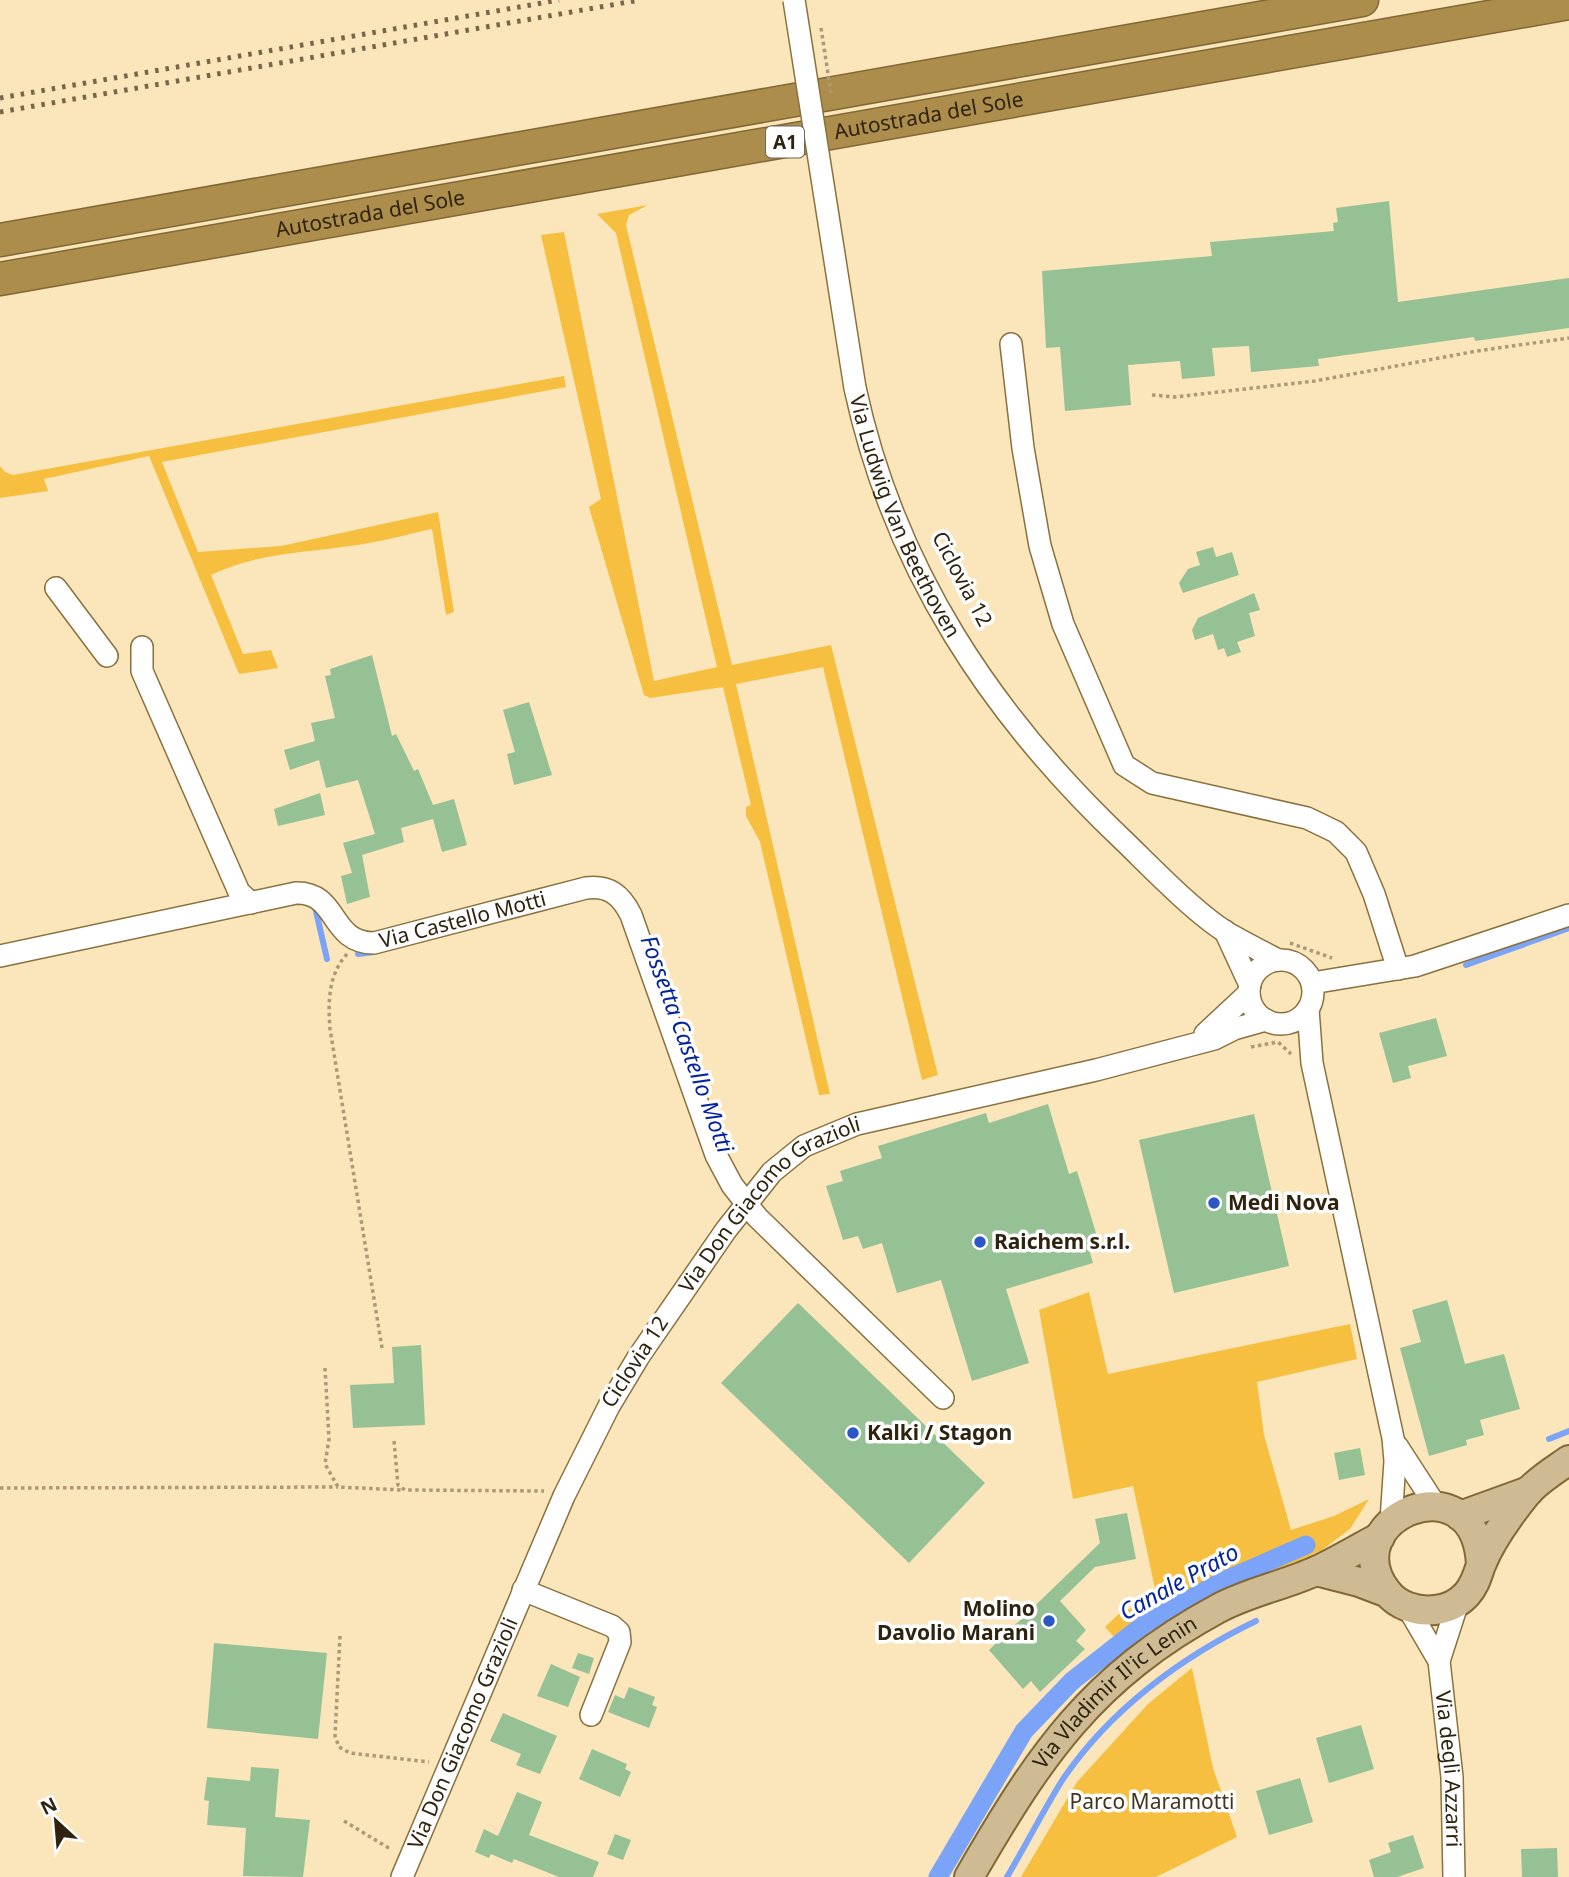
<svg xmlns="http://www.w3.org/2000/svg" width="1569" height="1877" font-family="'Noto Sans',sans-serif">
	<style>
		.green { fill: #f6bf3f }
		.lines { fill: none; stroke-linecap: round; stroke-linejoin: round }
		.stream { stroke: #7ba3f8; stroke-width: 6 }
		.canal { stroke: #7ba3f8; stroke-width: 19 }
		.building { fill: #96c195 }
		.minor-casing { stroke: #8a713e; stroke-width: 24 }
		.major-casing { stroke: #816836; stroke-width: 32 }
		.highway-casing { stroke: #816836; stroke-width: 35 }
		.path { stroke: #ab9977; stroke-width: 3.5; stroke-dasharray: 3.5 3.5; stroke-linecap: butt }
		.minor { stroke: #fff; stroke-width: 21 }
		.major { stroke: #cebb94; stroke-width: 28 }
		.highway { stroke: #ad8d4c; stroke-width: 32 }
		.rail { stroke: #76674a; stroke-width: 5; stroke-dasharray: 3.5 7; stroke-linecap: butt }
		.minor-bridge-casing { stroke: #8a713e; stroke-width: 24; stroke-linecap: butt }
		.path-bridge { stroke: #ab9977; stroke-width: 3.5; stroke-dasharray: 3.5 3.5; stroke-linecap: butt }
		.minor-bridge { stroke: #fff; stroke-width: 21 }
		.poi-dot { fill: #2c58c7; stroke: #fff; stroke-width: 2.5 }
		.labels { text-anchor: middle; stroke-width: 7; stroke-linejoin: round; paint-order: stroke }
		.shield { fill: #fff; stroke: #6d6556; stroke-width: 2 }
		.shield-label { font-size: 19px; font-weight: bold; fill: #2e230e }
		.street-label { font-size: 21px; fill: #2e230e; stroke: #fff }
		.poi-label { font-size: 21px; font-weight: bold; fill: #2e230e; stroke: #fff; text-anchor: start }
		.park-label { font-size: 21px; fill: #40351e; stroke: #fff }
		.water-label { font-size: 23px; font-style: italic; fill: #03249e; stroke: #fff }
	</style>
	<rect width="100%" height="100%" fill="#fbe5ba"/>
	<!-- green -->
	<path class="green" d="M648,205l-19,10 -3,10 106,440 99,-20 107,430 -16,5 -99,-413 -87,17 94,410 -11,1 -59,-253 -14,-26v-9l5,-2 -28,-118 -73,11 -6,-3 -55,-188 12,-8 -60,-264 23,-3 90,449 63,-14 -101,-434 -19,-19z
		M564,376l2,11 -404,75 36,90 83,-6 157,-34 16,100 -8,3 -14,-86c-20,4 -39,10 -58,13 -54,11 -113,8 -163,33l32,79 28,-4 7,18 -39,6 -90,-218 -105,23 4,12 -48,7v-32l5,6 8,3z
		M1089,1292l19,82 242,-50 7,35 -100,23 7,53 27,95 43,-14 35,-17 -19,30 -28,21 -141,68 -65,21 -11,-12 16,-15 36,-14 -24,-112 -60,13 -34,-189z
		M1192,1668l21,100 24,69 -81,40h-135l56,-95 71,-78z"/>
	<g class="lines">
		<!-- stream -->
		<path class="stream" d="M315,907l12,52
			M358,954l16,-2
			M1466,965l103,-37
			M1549,1439l20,-8
			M1007,1877c19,-32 36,-66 56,-98 47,-69 118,-122 193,-158"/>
		<!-- canal -->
		<path class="canal" d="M938,1877l86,-146 48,-50 74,-58 73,-40 87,-38"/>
	</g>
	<!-- building -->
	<path class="building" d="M1389,201l9,101 171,-24v50l-94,13 -1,-4 -156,22 1,7 -68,6 -2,-26 -37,2 3,28 -33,3 -2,-18 -52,4 3,40 -66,6 -5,-64 -14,1 -4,-77 170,-15 -2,-14 124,-11 -1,-8 5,-1 -2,-14z
		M1213,547l3,10 16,-5 7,23 -56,18 -4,-10 9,-14 12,-4 -4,-13z
		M1254,593l6,17 -11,3 6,23 -18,6 4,10 -14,5 -3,-9 -6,2 -5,-16 -18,6 -3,-10 6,-12z
		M372,655l20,81 4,-2 18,37 4,-2 15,36 21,-6 13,46 -25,7 -9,-33 -32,9 3,14 -42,13 8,42 -23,7 -6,-28 11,-3 -9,-30 32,-9 -17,-54 -32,8 -7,-28 -29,10 -6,-20 31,-9 -4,-18 24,-5 -10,-42 6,-1 -1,-6z
		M529,702l23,73 -38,10 -7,-31 8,-2 -12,-42z
		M320,793l5,22 -47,11 -4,-17z
		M1436,1018l11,38 -39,10 3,12 -18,5 -14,-50z
		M1048,1104l21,70 8,-3 23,75 -11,3 4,14 -87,26 23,74 -57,18 -31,-101 -44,13 -15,-50 -19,6 -5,-13 -15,4 -17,-54 17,-5 -3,-10 42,-13 -4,-12 108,-33 3,10z
		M1254,1114l35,152 -115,27 -35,-153z
		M1447,1300l18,64 39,-10 16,55 -40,11 4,15 -18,5 1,5 -38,11 -29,-108 21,-6 -9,-32z
		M798,1303l187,180 -76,80 -188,-180z
		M421,1345l4,80 -72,3 -3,-43 44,-2 -2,-36z
		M1360,1448l5,27 -26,5 -5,-27z
		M1127,1513l9,46 -41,8 -35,34 26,29 -10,11 9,8 -45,43 -9,-11 -8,8 -34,-39 111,-107 -5,-24z
		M214,1643l113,10 -9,86 -111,-11z
		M578,1653l16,5 -5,16 -17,-6z
		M551,1664l29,13 -12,30 -31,-11z
		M629,1687l26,10 -3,8 5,2 -8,21 -41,-16 7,-17 9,4z
		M503,1713l54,23 -17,38 -24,-9 5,-11 -31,-13z
		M1361,1725l13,44 -45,14 -13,-45z
		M592,1749l35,15 -2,5 6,3 -11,25 -41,-18z
		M251,1767l28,2 -4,48 35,3 -7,57 -60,-1 3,-48 -39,-3 2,-24 -5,-1 3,-23 43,4z
		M1300,1778l13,44 -44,13 -13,-44z
		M517,1792l25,10 -13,33 70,27 -6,15h-34l-45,-18 -2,4 -21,-9 -2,4 -14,-6 9,-23 14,7z
		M615,1834l16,6 -8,20 -16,-6z
		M1413,1835l11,33 -27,9h-23l-5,-17 22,-8 -3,-9z
		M1557,1848l1,29h-36l-1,-28z"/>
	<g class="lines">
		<defs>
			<g id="minor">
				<path d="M1011,344l12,104 17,98 23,78 61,141 28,18 155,35 29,14 20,20 18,42 24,75"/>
				<path id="s1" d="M855,388c39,181 136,327 269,453 28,27 70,71 102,91 17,10 35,19 52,28"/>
				<path d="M56,588l51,68"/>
				<path d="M142,647v24l97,221 12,11"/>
				<path d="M1225,931l25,54"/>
				<path id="s2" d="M0,956l296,-63c43,-1 33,50 78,50l212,-55c23,-3 35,7 45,27l85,240 16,30 25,32 186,181"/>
				<circle cx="1281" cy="992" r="32"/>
				<path d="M1312,983l103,-17 154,-51"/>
				<path d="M1308,1009l4,54 81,375 2,23 -4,60"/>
				<path d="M1205,1034l44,-41"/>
				<path d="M1397,1446l39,60"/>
				<path d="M523,1590l89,36 7,6 1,10 -29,73"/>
				<path id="s3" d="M1408,1608l31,53 13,116 2,100"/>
				<path d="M1439,1661l19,-59"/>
				<path id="s4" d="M402,1877l162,-381 45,-90 30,-50 87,-126 46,-58 32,-26 53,-22 239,-54 118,-31 20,-10 32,-9"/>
			</g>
			<g id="major">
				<path d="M1460,1516l69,-25"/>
				<path d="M1481,1565c-5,-109 -150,-46 -94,27 11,14 30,20 48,18 12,-1 24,-7 32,-16 8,-9 10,-18 14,-29 10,-25 29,-51 46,-72 11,-13 28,-23 42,-33"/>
				<path d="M1316,1571l43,11 29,11"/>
				<path id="s5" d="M969,1877c70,-121 122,-200 250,-269 32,-17 67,-23 99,-38 21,-10 41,-22 62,-33"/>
			</g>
			<g id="highway">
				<path d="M0,240l1362,-240"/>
				<path id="s6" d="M0,279l1569,-276"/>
			</g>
		</defs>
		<!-- minor casing -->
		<use href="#minor" class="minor-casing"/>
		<!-- major casing -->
		<use href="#major" class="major-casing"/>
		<!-- highway casing -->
		<use href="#highway" class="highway-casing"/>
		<!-- path -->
		<path class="path" d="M1152,395l23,2 140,-16 162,-30 92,-13
			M1290,943l42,15
			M347,954c-19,21 -19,48 -17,75l52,319
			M1251,1047l27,-5 13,12
			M325,1368l4,71 -4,25 13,23 65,3
			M394,1441l4,44 7,5 139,1
			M0,1488l338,-1
			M340,1636l-5,100 4,11 11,6 79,9
			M344,1821l48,29"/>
		<!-- minor -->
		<use href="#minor" class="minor"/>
		<!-- major -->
		<use href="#major" class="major"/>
		<!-- highway -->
		<use href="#highway" class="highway"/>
		<!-- rail -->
		<path class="rail" d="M0,98l559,-98
			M0,112l640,-112"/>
		<defs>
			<path id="minor-bridge" d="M794,0l61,388"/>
		</defs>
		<!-- minor-bridge casing -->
		<use href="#minor-bridge" class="minor-bridge-casing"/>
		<!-- path-bridge -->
		<path class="path-bridge" d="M821,28l10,65"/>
		<!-- minor-bridge -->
		<use href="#minor-bridge" class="minor-bridge"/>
	</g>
	<!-- markers -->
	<g class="poi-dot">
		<circle cx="1214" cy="1203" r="7"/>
		<circle cx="980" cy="1242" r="7"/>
		<circle cx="853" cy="1433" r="7"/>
		<circle cx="1049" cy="1621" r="7"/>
	</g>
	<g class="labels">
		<!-- shield labels -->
		<rect class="shield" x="766" y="126.5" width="38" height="31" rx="5"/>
		<g class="shield-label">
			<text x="785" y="149">A1</text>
		</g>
		<!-- street labels -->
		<g class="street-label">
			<text dy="7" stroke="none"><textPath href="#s6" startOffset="943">Autostrada del Sole</textPath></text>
			<text dy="7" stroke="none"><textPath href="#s6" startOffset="376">Autostrada del Sole</textPath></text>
			<text dy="7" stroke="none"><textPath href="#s1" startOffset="138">Via Ludwig Van Beethoven</textPath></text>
			<text transform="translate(962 579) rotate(62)" y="7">Ciclovia 12</text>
			<text dy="7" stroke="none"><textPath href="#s2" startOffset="492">Via Castello Motti</textPath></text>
			<text dy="7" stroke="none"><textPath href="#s4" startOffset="777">Via Don Giacomo Grazioli</textPath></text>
			<text transform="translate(635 1362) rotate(-57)" y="7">Ciclovia 12</text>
			<text dy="7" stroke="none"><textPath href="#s5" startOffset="238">Via Vladimir Il'ic Lenin</textPath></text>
			<text dy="7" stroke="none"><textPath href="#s4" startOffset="156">Via Don Giacomo Grazioli</textPath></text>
			<text dy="7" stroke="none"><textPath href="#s3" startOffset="170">Via degli Azzarri</textPath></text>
		</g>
		<!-- poi labels -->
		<g class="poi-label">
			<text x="1228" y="1210">Medi Nova</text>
			<text x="994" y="1249">Raichem s.r.l.</text>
			<text x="867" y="1440">Kalki / Stagon</text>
			<text x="1035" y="1616" text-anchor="end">Molino<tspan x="1035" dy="24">Davolio Marani</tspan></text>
		</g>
		<!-- park labels -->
		<g class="park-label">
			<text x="1152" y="1809">Parco Maramotti</text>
		</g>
		<!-- water labels -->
		<g class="water-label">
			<text transform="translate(687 1044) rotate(70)" y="8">Fossetta Castello Motti</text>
			<text transform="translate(1179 1582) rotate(-29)" y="8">Canale Prato</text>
		</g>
	</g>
	<!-- north arrow -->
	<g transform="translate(56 1821) rotate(334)" stroke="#ffffff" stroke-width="5" paint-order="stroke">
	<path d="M0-5L12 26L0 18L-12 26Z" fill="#2e230e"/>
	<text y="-10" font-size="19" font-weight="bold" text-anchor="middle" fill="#2e230e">N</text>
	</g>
</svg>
